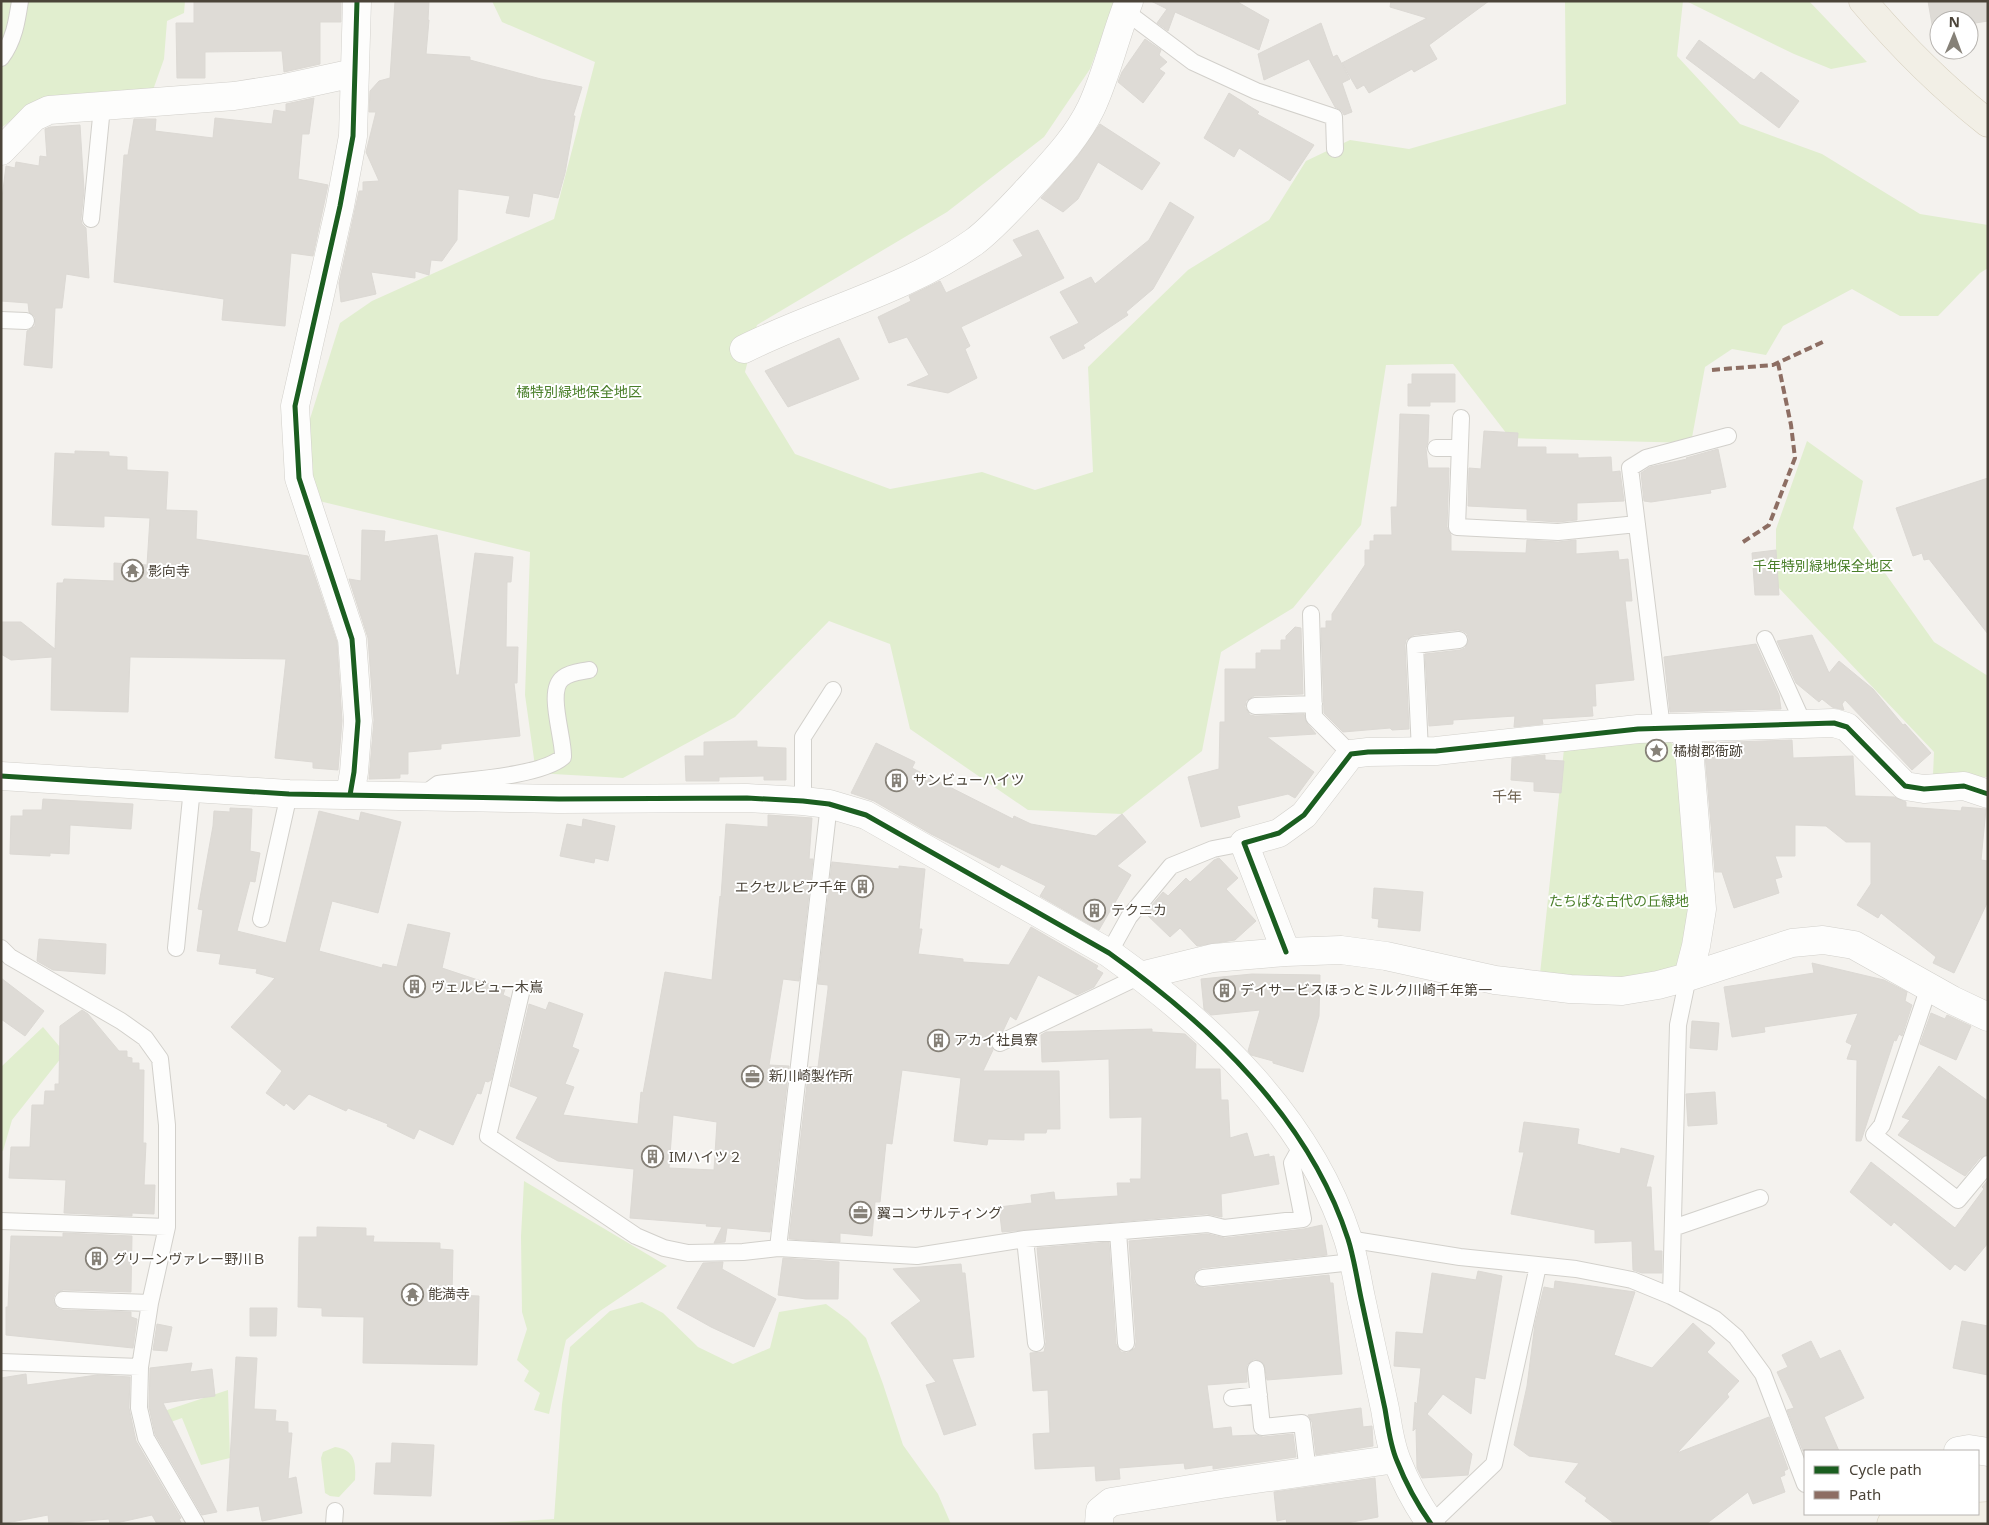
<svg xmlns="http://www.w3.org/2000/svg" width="1989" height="1525" font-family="'Noto Sans','Noto Sans JP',sans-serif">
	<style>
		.green { fill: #e1eecf }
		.building { fill: #dedbd6; stroke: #dcd9d4; fill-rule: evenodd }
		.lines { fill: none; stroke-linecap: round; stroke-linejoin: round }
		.lane-casing { stroke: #d2d0cb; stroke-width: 18 }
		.street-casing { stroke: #d2d0cb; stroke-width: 29 }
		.primary-casing { stroke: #d6cebb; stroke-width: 29 }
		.lane { stroke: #fdfdfc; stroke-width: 16 }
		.street { stroke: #fdfdfc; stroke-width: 28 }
		.primary { stroke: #f2efe6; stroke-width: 28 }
		.quiet { stroke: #8d6e63; stroke-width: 4; stroke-dasharray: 8 4; stroke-linecap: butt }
		.cycleway-casing { stroke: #fff; stroke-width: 8 }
		.cycleway { stroke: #1b5e20; stroke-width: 5 }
		.labels { text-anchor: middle; stroke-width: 4; stroke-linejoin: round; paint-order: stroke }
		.park-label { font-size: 14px; fill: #4a7f2a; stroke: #fff }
		.poi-label { font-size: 14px; fill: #4b4439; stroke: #fff; text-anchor: start }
		.neighbourhood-label { font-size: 15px; fill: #6e6250; stroke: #fff }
	</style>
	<rect width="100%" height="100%" fill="#f4f2ee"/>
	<!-- green -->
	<path class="green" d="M1,1h184l-1,12 -17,8 -3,38 -11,31 -115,10 -37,28z
		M492,1h623l-25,68 -46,68 -97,75 -190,113 -12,47 50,82 95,35 92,-17 53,18 58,-18 -5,-105 100,-97 81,-50 37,-59 44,-21 59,9 157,-45 -1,-103h118l-6,55 63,68 82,30 98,60 68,11v43l-8,5 -42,43h-38l-48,-27 -69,37 -17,29 -34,-6 -27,18 -14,76 -181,-5 -57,-74 -67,1 -25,160 -68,83 -72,44 -19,99 -80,63 -94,-4 -118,-81 -20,-85 -61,-23 -94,96 -112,61 -87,-5 -11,-78 5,-143 -215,-52 -6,-78 31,-99 32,-22 182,-82 41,-157 -93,-40z
		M1686,1h123l58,61 -36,7 -37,-15z
		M1807,441l56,40 -10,47 81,114 54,34v101l-55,-2 1,-23 -158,-167v-56z
		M1669,740l9,11 14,160 -13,57 -57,12 -82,-6 24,-225z
		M43,1027l22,26 -53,67 -9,31 -2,-1v-83z
		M524,1181l143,85 -67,45 -34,29 -17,74 -15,-4 6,-17 -16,-12 5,-10 -12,-11 10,-31 -5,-17 -1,-76z
		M642,1302l21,11 35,34 35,17 37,-16 9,-36 47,-8 22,16 18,18 17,46 20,61 35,49 13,30h-480l83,-5 8,-115 8,-57 40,-36z
		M228,1390l2,68 -29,7 -19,-47 -25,9 -5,-12z
		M335,1447c20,3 21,15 20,33l-16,17 -9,-1 -5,-3 -4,-35 2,-6z"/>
	<!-- building -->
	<path class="building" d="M194,1h147v21h-21v42l-36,8 -2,-21 -77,1v26h-28l-1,-55h18z
		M395,1h34l-1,19h1l-3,34 44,3v3l71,19 41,8 -9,29h2l-10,57 -7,25 -25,-5 -4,24 -23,-4 4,-17 -52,-7 -1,51 -15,21 -11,-1 -2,15 -14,-4v7l-44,-6 5,22 -35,8 -2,-19 20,-92h4v-9l16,-1 -13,-29 10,-40h-7l1,-21 9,-10 11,-3z
		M1151,1h85l33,19 -10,30 -84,-38 -7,19 -11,-8 10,-14z
		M1391,1h98l-60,44 8,14 -23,13 -2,-3 -43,24 -5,-8 -7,4 -15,-26 85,-45 -37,-11z
		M1928,1h60v20l-19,3v-4h-30v9l-6,1z
		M1321,23l12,34 4,-2 13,24 -8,4 10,29 -8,3 -2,-4 -7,-4 -26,-48 -45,21 -6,-26z
		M1145,39l16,11 -2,5 8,7 -8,7 6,4 -22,30 -25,-21 4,-10z
		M1699,40l55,40 7,-8 38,29 -20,27 -93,-70z
		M1229,93l30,19 -2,2 57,31 -24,36 -51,-33 -5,9 -30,-19z
		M314,98l-5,36h-7l-4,45 30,6 -15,71 -22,-3 -6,73 -63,-6 2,-21 -110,-17 10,-127h4l6,-36h22l-1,12 58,7 2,-20 57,6 2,-14 12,2v-8z
		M1100,124l60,39 -18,27 -44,-28 -20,37 -15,13 -22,-14 36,-41z
		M80,125l4,65 -3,29 1,5 4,4 3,50 -23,-4 -4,34h-7l-3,60 -28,-3 3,-34 8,-5v-9l-6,-5 -1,-9 -27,-2v-95l5,-40 9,2 1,-6 23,4 1,-10 7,1 -2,-28 5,-2z
		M1170,202l24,15 -41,72 -27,23 2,3 -45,30 2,3 -22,11 -13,-22 29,-14 -19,-31 31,-15 4,7 54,-44z
		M1038,230l26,48 -103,49 9,19 -5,3 12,29 -29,15 -41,-8 22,-10 -22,-38 -18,6 -11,-26 33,-16 -2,-5 31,-15 6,12 77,-37 -10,-16z
		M839,338l20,41 -71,28 -23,-36z
		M1412,374h43v28h-25v4h-22v-22h4z
		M1400,414l29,1 -1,27 -2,6 2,20h21l-2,59 4,8v16l75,2 1,-13 31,2 18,-2v14l42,-3 1,9 9,-1 4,42h-7l9,79 -39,4 1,22h-4l1,10 -51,3 1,5 -29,3 1,-11 -62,4v4l-24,2 -4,-72 35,-4 5,-2 4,-9 -2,-5 -4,-3 -5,-1 -44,5 -8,5 -1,5 4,84 -17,1 -2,-2 -47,4 -19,-19 -3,-85h5v-7h6v-7l33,-49v-15h5v-9h4v-6h18l-1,-28h6z
		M1484,431l34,2 -1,14h29v7h32v4l33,-1 1,15 8,-1 4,30 -47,2v17l-19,2 -31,-2v-11l-59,-3 1,-38 12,1z
		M1718,449l8,38 -16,3 1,3 -60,9 -7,-1 -3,-28 9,-6 37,-8 -1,-1z
		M75,451l34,1v4l18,1v13l41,2 -2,38 31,1 -1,28 112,17 29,86 5,79 -4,49 -25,-2v-6l-38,-4 11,-99 -156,-2 -2,55 -77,-2 1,-53 -41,3 -10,-6v-32h20l34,27 2,-66h6l1,-4 50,2v-18l33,2 3,-47 -46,-2v11l-52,-2 3,-72 20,1z
		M1988,478v156l-59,-75 -5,1 -2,-7 -9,3 -17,-48z
		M362,530l23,1 -1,11 53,-7 19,140h3l16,-122 38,4 -2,25h-4l-1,65h12l-1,36h-3l6,53 -79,8v5l-33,3v22h-8v4l-31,1 5,-59 -6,-82 -19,-59 12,2z
		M1776,550l3,45h-24l-3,-42z
		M1295,627l6,1 2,66 -49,2 -8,5 -1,6 5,8 5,1 49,-2 3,9 9,11 -49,3 47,35 -19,26 -7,-4 -51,12 3,11 -39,10 -13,-50 31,-8 1,-47h5v-53h31v-16h5v-3h20v-10h5v-4z
		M1812,635l17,38 10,-12 34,28 30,36 2,-1 26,29 -19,17 -67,-70 -3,4 2,6 -12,-3 -10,-8 -3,3 -23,-19 -19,-42z
		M1756,644l23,51 2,14 -111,3 -6,-55z
		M1792,740l1,18 60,-2 2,40 39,1 12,5v5l55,4 1,-4 24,2 -5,51 7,1v40l-34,72 -21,-10 3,-6 -55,-44 -3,5 -21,-13 14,-21v-42h-25l-20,-16 -31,-1v31h-20l7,21 -7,2 4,14 -45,15 -12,-36h-7l-11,-129z
		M757,741v6l29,1v32h-22v-4l-45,1v4h-33l-1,-25h19v-14z
		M876,743l39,19 -3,6 101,51 1,-3 17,8 65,12 26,-22 24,28 -29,24 14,9 -32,55 -59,-34 6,-10 -45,-22 -2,4 -68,-34 -57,-33 -23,-8z
		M1545,755v5l19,1 -3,32 -27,-2v-9l-23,-2 1,-22z
		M43,799l90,5 -2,25 -61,-4 -1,29 -19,-1v3l-40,-2 1,-38h12v-6h19z
		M230,808l22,1 -2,42 10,2 -5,29 -5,-1 -13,50 49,12 33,-132 40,10 2,-9 40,10 -23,91 -46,-12 -13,50 63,17 1,-4 14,3 11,-43 42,9 -8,35 63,21 -2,6 7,3 -19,82 -3,2 -3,-1 -4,13 -4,-1 -24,52 -34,-16 -5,10 -27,-13 1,-2 -40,-16 -2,3 -37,-17 -15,16 -8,-7 -2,3 -18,-13 16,-22 -51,-44 44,-49 -19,-5 1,-4 -38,-5 2,-10 -24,-3 6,-41 -5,-1 15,-83 1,-15 16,1z
		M768,815l44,3 -3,41h4l-14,122 -16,-2 -14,86 20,1 -19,166 -43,-4 -2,14 -11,1 8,-16 -16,-1 1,-2 -77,-6 4,-49 -76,-8 -42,-23 22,-41 -28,-11 19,-82 17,6 3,-8 34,12 -11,33 7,3 -14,34 9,3 -11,28 75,9 3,-32 2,1 22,-121 47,8 8,-84 1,1 5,-73 42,3zM673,1115l44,7 -3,48 -45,-2z
		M583,819l32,7 -7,35 -13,-3 -1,5 -34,-7 7,-32 15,3z
		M1219,858l19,20 -12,11 30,32 -21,19 -38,6 -17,-18 -10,9 -25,-24 18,-21 5,4 18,-18 4,4 24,-22z
		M832,862l67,7v-3l26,3 -6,60h3l-4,25 45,5v3l46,3 22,-38 67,39 -2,3 7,4 -9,14 -17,8 -39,-20 -22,45 -6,-4 -7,15 -11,6 -2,5 3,8 -10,21h76l1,58h-13l-1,4h-22v7l-36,-1 -1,6 -33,-4 7,-63 -59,-8 -10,74 -6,-1 -6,59h-5l-3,34 -32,-3v9l-51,-3 20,-172h9l10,-78v-4l-10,-1z
		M1374,888l49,4 -3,39 -42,-4 1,-8 -7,-1z
		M39,939l67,5 -1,30 -52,-4 -16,-9z
		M1812,963l72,17 23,12 -2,9 7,4 -10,31 -3,-2 -3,7 -2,-1 -33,101h-5l1,-81 -10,-1 5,-14 -6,-3 12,-29 -94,14 1,5 -33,5 -8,-50 90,-14z
		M1252,974l68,1 -1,41 -16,56 -30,-9v-2l-22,-6 -3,-4 12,-41 -49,5 -7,-6 -3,-30z
		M1,978l43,33 -19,25 -24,-17z
		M82,1010l6,4 31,37h8v6l5,1v5h7v7h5l-1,73h3l-2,42h11l-1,29 -22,-1v3l-68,-3 2,-33 -57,-2 2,-31h19l2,-42h12l1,-14h10v-7h4l1,-58z
		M1931,1013l14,6 2,-4 24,11 -15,34 -36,-16z
		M1692,1021l27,2 -2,27 -27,-2z
		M1152,1029v3l33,2 11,10 -1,25h25l1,31h7l2,38 17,-5 7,24 15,-3v3l5,-1 5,28 -58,10 1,23 -15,-3 -205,18 -3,-25 33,-4 -1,-8 23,-3 1,8 63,-4 -1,-13h14l-1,-4h11l1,-62 -32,1 -1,-59 -67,3 -1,-27 5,-3z
		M1939,1066l49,35v53l-8,4 -15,18 -67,-41 12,-15 -8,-3z
		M1715,1092l2,32 -29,2 -2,-32z
		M1524,1122l55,7 -2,15 43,10 1,-6 33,8 -8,31h5l3,64h8v22h-20l-9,-3 -1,-29 -37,2v-13l-84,-16 13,-62h-5z
		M1871,1162l84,66 29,-39 -2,-2 6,-7v63l-23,28 -10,-7 -5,6 -56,-48 -3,4 -41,-34z
		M1322,1225l5,30 -125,13 -5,2 -4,9 2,5 9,4 125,-13 1,8h3l9,91 -75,6 -3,-16 -9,-5 -4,2 -4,4v17l-40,3 6,44 18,-2 1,9 24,-1 7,2 30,-3 3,23 -83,12v-4l-28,4 -1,-6 -65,5 1,11 -24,2 -1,-15 -60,3 -2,-35 17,-1 -2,-43 -15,1 -3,-38 14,-1 2,-10 -9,-94 72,-6 7,102 5,8 6,1 8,-5 1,-6 -7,-101 78,-7 18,4 79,-9z
		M317,1227l49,1v8h8l-1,6 67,1v6l13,1 -1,45 27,1 -2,69 -114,-2 1,-46 -42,-1v-8l-24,-1 1,-70h18z
		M63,1233l69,3 -1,56 -68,-2 -8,4 -2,6 4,8 6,2 68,2v5l6,2 -4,29 -127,-13v-28h2l3,-71 52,1z
		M783,1258l56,4 -1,37h-32l-28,-4z
		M723,1262l-1,7 54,30 -22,48 -43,-20 -34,-19 26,-45z
		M961,1264l1,9h3l9,84 -22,2 24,66 -32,10 -18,-50 10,-3 -45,-59 30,-22 -28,-32z
		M1478,1271l24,5 -17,103 -10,-2 -4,37 -28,-20 -16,20 45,40 -4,21 -46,3 -5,-10 -1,-40 -3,3 2,-29 2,2 4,-36 -27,-2 2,-34 27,2 9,-61 44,7z
		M1555,1281l80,11 -21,63 38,13 41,-45 22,20 -8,9 32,29 -12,13 2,3 -52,56 92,-36 19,52 -4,2 1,4 -5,2 5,15 -32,12 -5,-12 -42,32h-91l-30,-23 2,-3 -22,-16 14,-19 -50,-7 -15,-11 13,-59 8,-62 9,-37 10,2z
		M250,1308h27l-1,28h-26z
		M1962,1321l26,5v49l-35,-7z
		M157,1324l15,3 -5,24 -14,-1z
		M1811,1341l9,18 20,-9 24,48 -40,19 15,34h-36l-16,-41 7,-2 -17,-36 11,-5 -6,-12z
		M236,1357l21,1 -3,51 22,1 -1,11 13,1v11h4l-4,46 8,-2 6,36 -40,8 -3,-15 -32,5z
		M192,1363l-2,9 22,-3 3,27 -52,7 54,109 -15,3 -47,-81 -6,-27 1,-39z
		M26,1374l1,11 70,-10 33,2 -1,31 7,33 45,77 -2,1 3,5h-25l-5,-9 -40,9h-2l-1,-5 -60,5 -1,-9 -47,9v-146z
		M1361,1408l2,19 9,-1 1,20 -57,9 -4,-33 -4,-7z
		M392,1443l42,2 -3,51 -57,-2 2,-31h15z
		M1375,1478l3,39 -36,7h-55l-1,-5 -9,2 -3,-29z"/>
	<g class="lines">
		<defs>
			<path id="lane" d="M1125,11l68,51 63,29 78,26 1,32
				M1,58c13,-17 16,-37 19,-57
				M91,219l11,-112
				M1,320l25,1
				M1461,418l-4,109 101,5 79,-8
				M1436,448h24
				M1311,614l3,103 37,37
				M1765,639l39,86
				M1255,706l59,-2
				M1662,728l-32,-260 16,-10 82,-22
				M1420,751l-5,-106 44,-5
				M427,792l11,-8c31,-4 103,-8 125,-27 1,-19 -17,-67 0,-79 8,-6 17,-6 26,-8
				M803,801v-64l30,-47
				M261,919l28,-125
				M1,948l9,9 111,64 24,17 15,21 7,66v102l-17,76 -10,64 -1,41 7,30 50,86
				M176,948l16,-160
				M1109,953l20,-36 42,-51 42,-17 31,-6
				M1929,987l-47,138 -8,10 84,65 30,-36
				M521,993l-33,143 148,100 28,12 24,5 55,-1 35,-4 139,8 108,-17 183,-15 16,4 79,-9 -11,-56 10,-18
				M1000,1043l140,-67
				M1,1221l166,6
				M1673,1228l87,-30
				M1118,1232l8,111
				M1025,1239l11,104
				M1348,1239l112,18 116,12 56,11 39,16 44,23 21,18 27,37 42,110
				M778,1248l51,-444
				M1203,1278l150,-16
				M1671,1296l7,-271 10,-48
				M63,1300l87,3
				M1,1362l139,5
				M1256,1369l6,58 40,-4 6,49
				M1232,1398l27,-3
				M334,1524l1,-13
				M1431,1524l63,-60 44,-198"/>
			<path id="street" d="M1,151l33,-34 15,-7 185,-14 51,-8 69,-15
				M744,349c76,-38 161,-58 230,-107 19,-14 43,-41 60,-59 21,-23 43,-46 57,-75 16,-34 24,-72 38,-107
				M1684,728l5,20 13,161 -6,37 -8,31
				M1,776l288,18 270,5 188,-1 56,3 26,3 37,11 243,138c101,72 200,165 239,286 6,19 9,40 13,59 8,37 16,74 24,111 3,17 5,36 12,52 9,23 20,43 34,63
				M350,795l4,-23 4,-51 -6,-82 -53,-161 -4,-72 45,-200 13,-70 4,-135
				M1286,952l-42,-109 35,-10 25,-18 47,-61 17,-2 68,-1 202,-22 196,-6 13,4 58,59 19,3 40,-3 24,8
				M1140,976l73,-18 73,-6 55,-2 45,6 109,24 75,9 52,2 36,-6 30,-8 104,-34 31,-3 31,5 98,55 36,17
				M1958,1451l11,-2 19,3
				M1099,1524l1,-13 11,-9 110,-18 175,-25"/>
			<path id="primary" d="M1863,1c38,45 79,86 125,122
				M1891,1524l16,-4 81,-4"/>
		</defs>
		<!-- lane casing -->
		<use href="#lane" class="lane-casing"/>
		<!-- street casing -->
		<use href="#street" class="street-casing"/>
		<!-- primary casing -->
		<use href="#primary" class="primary-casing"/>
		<!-- lane -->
		<use href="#lane" class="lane"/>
		<!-- street -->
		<use href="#street" class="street"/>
		<!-- primary -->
		<use href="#primary" class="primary"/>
		<!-- quiet -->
		<path class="quiet" d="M1712,370l61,-5 52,-24
			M1743,542l26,-17 26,-67 -4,-33 -13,-62"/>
		<defs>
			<path id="cycleway" d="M1,776l288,18 270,5 188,-1 56,3 26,3 37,11 243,138c101,72 200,165 239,286 6,19 9,40 13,59 8,37 16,74 24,111 3,17 5,36 12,52 9,23 20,43 34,63
				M350,795l4,-23 4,-51 -6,-82 -53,-161 -4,-72 45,-200 13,-70 4,-135
				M1286,952l-42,-109 35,-10 25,-18 47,-61 17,-2 68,-1 202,-22 196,-6 13,4 58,59 19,3 40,-3 24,8"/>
		</defs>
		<!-- cycleway casing -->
		<use href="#cycleway" class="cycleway-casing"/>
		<!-- cycleway -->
		<use href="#cycleway" class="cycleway"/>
	</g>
	<!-- icons -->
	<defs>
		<symbol id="temple-ring" viewBox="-11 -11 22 22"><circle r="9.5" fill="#fff" stroke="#868178" stroke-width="1.5"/><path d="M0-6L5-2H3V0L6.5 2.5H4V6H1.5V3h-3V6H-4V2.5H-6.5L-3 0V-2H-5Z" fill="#868178"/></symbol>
		<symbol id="sight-ring" viewBox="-11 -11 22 22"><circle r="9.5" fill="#fff" stroke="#868178" stroke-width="1.5"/><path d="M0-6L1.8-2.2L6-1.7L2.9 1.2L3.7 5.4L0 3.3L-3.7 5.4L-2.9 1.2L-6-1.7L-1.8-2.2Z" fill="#868178"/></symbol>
		<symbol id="building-ring" viewBox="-11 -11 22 22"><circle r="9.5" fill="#fff" stroke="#868178" stroke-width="1.5"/><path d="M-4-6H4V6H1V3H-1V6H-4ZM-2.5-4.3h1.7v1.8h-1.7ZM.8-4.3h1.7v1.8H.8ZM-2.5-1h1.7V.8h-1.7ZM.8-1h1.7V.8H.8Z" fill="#868178"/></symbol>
		<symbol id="office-ring" viewBox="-11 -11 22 22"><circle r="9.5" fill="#fff" stroke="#868178" stroke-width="1.5"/><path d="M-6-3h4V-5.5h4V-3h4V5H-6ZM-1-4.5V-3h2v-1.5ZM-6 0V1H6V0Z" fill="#868178"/></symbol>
	</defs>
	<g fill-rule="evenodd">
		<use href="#temple-ring" x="120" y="558" width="25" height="25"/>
		<use href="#sight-ring" x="1644" y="738" width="25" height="25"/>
		<use href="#building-ring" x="884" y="768" width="25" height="25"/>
		<use href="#building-ring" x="850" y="874" width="25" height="25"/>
		<use href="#building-ring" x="1082" y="898" width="25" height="25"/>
		<use href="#building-ring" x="402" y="974" width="25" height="25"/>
		<use href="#building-ring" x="1212" y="978" width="25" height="25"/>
		<use href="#building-ring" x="926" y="1028" width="25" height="25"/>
		<use href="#office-ring" x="740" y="1064" width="25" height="25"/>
		<use href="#building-ring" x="640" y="1144" width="25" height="25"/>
		<use href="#office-ring" x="848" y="1200" width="25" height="25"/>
		<use href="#building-ring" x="84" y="1246" width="25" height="25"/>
		<use href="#temple-ring" x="400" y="1282" width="25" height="25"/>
	</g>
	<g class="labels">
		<!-- park labels -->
		<g class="park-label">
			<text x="579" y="397">橘特別緑地保全地区</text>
			<text x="1823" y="571">千年特別緑地保全地区</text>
			<text x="1619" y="906">たちばな古代の丘緑地</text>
		</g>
		<!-- poi labels -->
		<g class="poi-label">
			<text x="148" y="576">影向寺</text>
			<text x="1673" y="756">橘樹郡衙跡</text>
			<text x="913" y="785">サンビューハイツ</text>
			<text x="847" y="892" text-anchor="end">エクセルピア千年</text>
			<text x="1111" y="915">テクニカ</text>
			<text x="431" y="992">ヴェルビュー木嶌</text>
			<text x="1240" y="995">デイサービスほっとミルク川崎千年第一</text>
			<text x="954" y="1045">アカイ社員寮</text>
			<text x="769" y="1081">新川崎製作所</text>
			<text x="669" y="1162">IMハイツ２</text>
			<text x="877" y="1218">翼コンサルティング</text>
			<text x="113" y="1264">グリーンヴァレー野川Ｂ</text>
			<text x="428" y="1299">能満寺</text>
		</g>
		<!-- neighbourhood labels -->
		<g class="neighbourhood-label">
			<text x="1507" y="802">千年</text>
		</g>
	</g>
	<!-- border -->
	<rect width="1989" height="1525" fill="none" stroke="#4b4439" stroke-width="5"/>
	<!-- legend -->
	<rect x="1804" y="1450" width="175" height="65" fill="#ffffff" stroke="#b7b4b0"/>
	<rect x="1814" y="1466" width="25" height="8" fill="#1b5e20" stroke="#b7b4b0"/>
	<text x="1849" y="1475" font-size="15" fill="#4b4439">Cycle path</text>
	<rect x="1814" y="1491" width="25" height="8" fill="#8d6e63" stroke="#b7b4b0"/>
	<text x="1849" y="1500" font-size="15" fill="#4b4439">Path</text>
	<!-- north arrow -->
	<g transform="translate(1954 35) rotate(1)"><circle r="24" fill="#ffffff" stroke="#b7b4b0"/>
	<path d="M0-4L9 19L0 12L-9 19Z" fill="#868178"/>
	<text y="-8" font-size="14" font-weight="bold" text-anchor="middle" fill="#4b4439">N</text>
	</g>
</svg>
